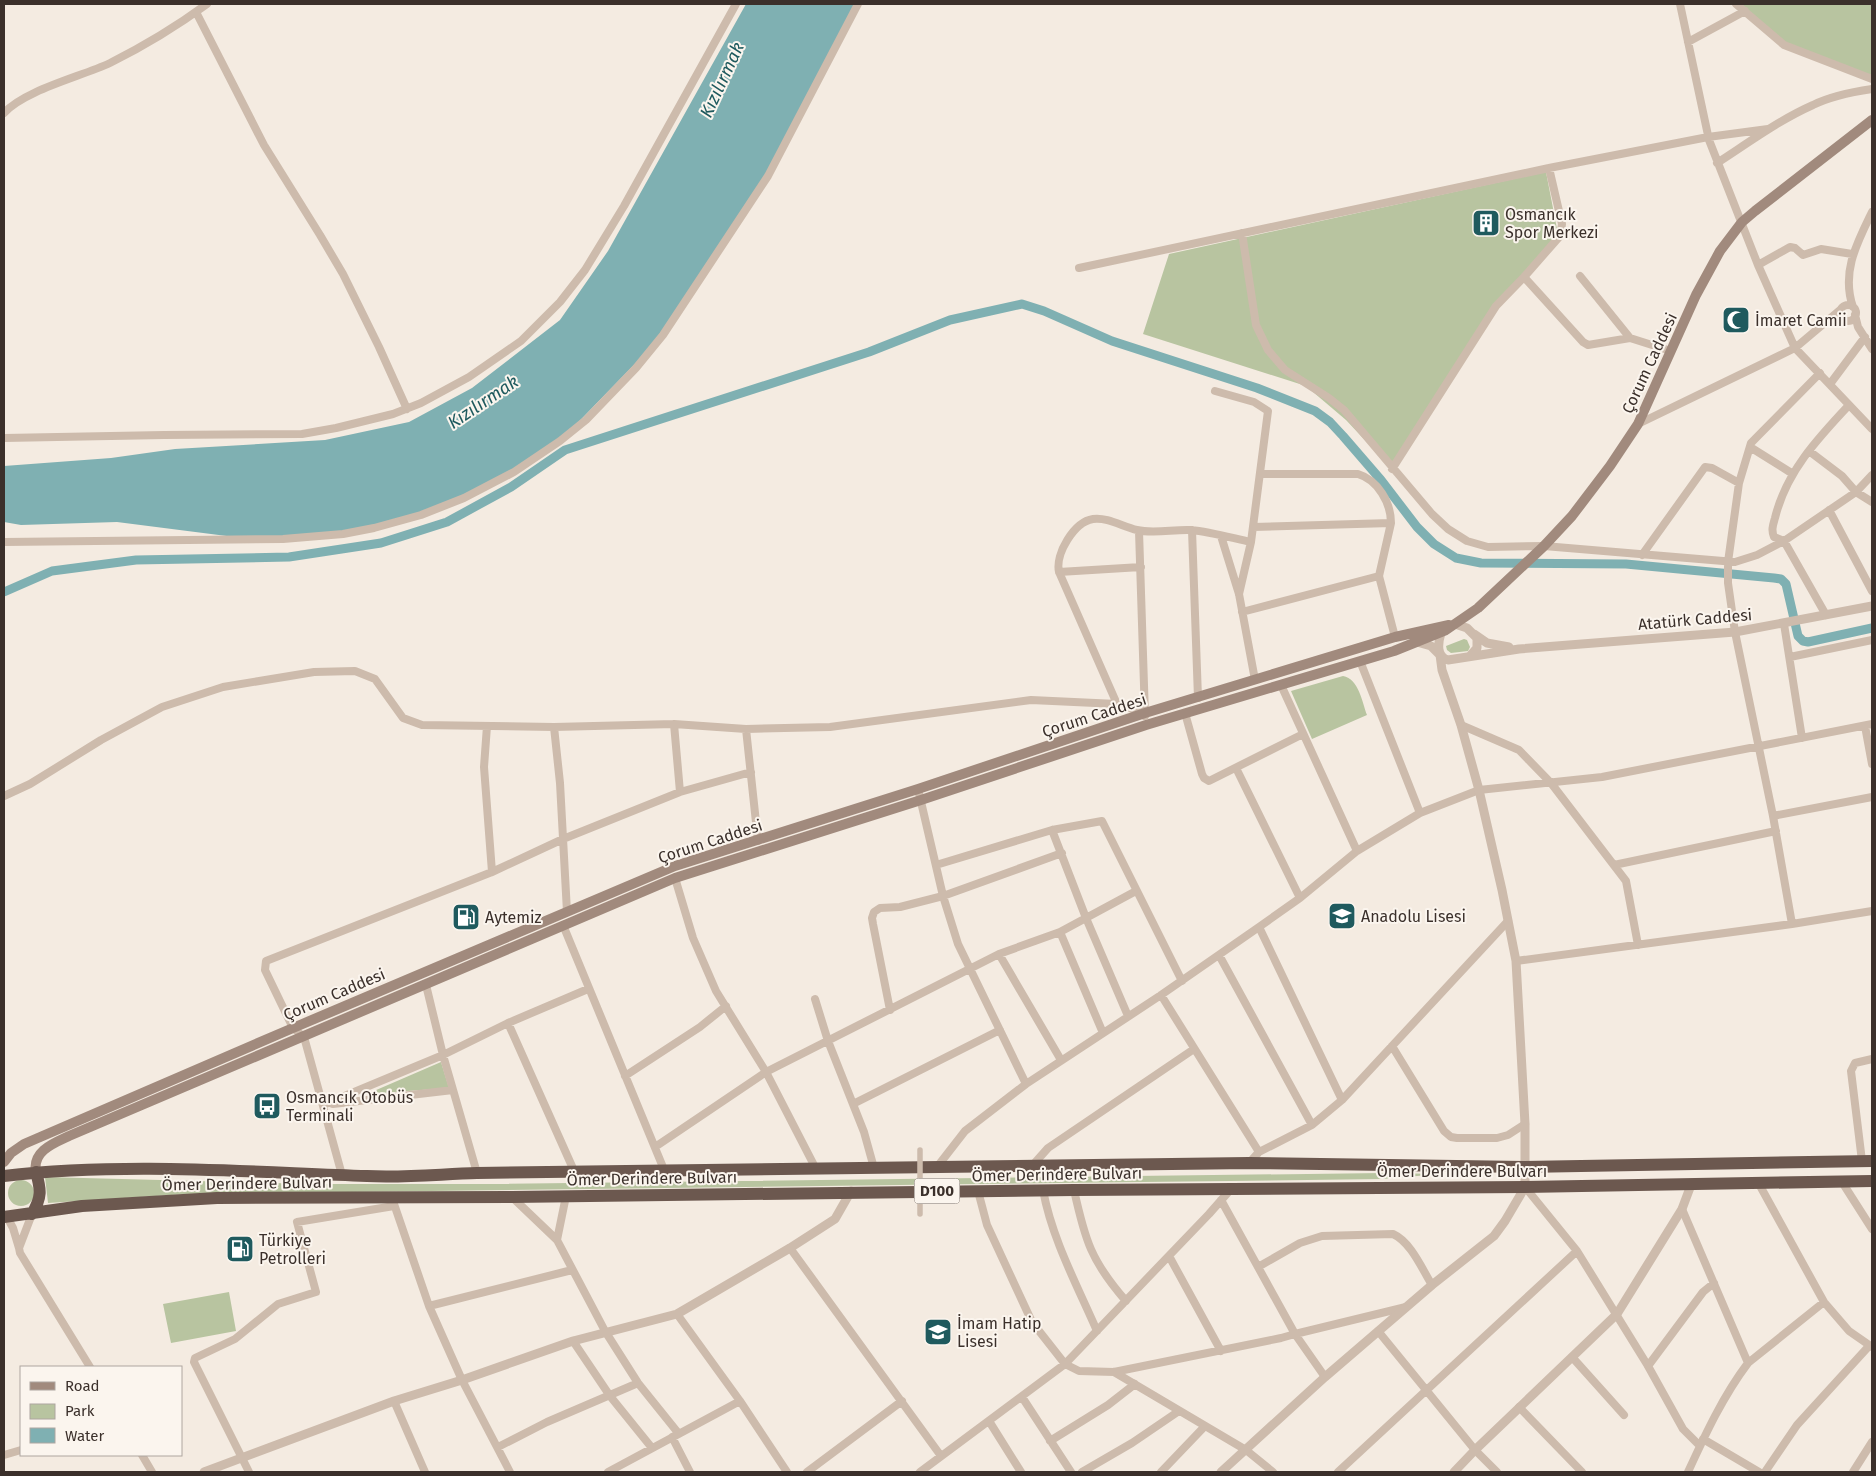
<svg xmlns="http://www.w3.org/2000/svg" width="1876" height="1476" font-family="'Fira Sans',sans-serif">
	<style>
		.green { fill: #b8c4a0 }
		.water { fill: #7fb0b2 }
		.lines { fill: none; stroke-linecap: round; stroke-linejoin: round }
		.canal { stroke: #7fb0b2; stroke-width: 9 }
		.minor { stroke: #cdbbac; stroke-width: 8 }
		.tertiary { stroke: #cdbbac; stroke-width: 9 }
		.secondary { stroke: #a18a7d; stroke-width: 10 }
		.trunk { stroke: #6c584f; stroke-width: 12 }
		.pedestrian-bridge { stroke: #cdbbac; stroke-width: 5.5 }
		.labels { text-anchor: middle; stroke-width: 4; stroke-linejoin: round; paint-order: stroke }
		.shield { fill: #fbf5ee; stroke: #756b66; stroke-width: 1 }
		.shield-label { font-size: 15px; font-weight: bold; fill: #3b302b }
		.poi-label { font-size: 16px; fill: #3b302b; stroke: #fbf5ee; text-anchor: start }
		.street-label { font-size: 16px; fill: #3b302b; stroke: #fbf5ee }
		.water-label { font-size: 18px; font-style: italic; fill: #1f5a5e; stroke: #fbf5ee }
	</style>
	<rect width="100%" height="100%" fill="#f4ebe1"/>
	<!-- green -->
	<path class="green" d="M1736,4h136v75l-83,-32z
		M1546,172l12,62 -62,72 -104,163 -46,-49 -40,-34 -163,-52 26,-80z
		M1464,639l3,1 3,7 -2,4 -17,2 -4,-3 -1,-4z
		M1343,676c16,3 19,26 24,39l-55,24 -21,-48z
		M441,1062l8,26 -82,6z
		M1383,1173l57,1 -57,5 -1196,15 -139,9 -3,-26 266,7h180z
		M8 1193a13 13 0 1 1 26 0a13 13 0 1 1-26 0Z
		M229,1292l7,39 -65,12 -8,-39z"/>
	<!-- water -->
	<path class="water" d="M746,4h112l-90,172 -105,159 -103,106 -96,57 -90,30 -117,12 -140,-18 -96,3 -17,-3v-56l107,-8 64,-9 150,-9 84,-18 63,-34 88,-68 48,-69z"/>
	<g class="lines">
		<!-- canal -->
		<path class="canal" d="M4,592l48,-21 84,-11 153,-3 92,-14 66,-21 64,-35 54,-37 304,-98 81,-32 72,-16 22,7 68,30 145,47 58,23 15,11 13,14 38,44 36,47 17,17 22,14 25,5 145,1 148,14 7,1 5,5 12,52 5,5 5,1 64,-14"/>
		<!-- minor -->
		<path class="minor" d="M1680,4l29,136 49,125 37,83 77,81
			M1736,4l48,41 88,34
			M196,12l68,133 56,90 23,39 36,73 28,62
			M1688,42l57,-31
			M4,113c21,-23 76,-36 106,-50 34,-17 67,-37 97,-59
			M1717,163c31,-20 62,-43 96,-58 18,-9 39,-13 59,-16
			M1242,233l14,92 12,25 17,20 44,28 15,12 88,104 16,15 19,12 21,6 56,-1 191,16 22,-7 27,-14 72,-49 16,-17
			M1758,265l32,-18 5,1 8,7 18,-6 31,5
			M1079,268l470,-100 159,-31 60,-8
			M1580,276l50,62
			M1524,277l59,65 5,3 42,-7 41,13
			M1840 313a8 8 0 1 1 16 0a8 8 0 1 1-16 0Z
			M1853,307c-12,-35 4,-64 19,-95
			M1855,315l3,12 14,22
			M1830,384l35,-47
			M1215,391l39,11 14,9 -17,131 -12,52
			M1638,424l157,-76 45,-38
			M4,438l160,-3 138,-1 34,-6 57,-14 28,-11 48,-26 52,-36 39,-39 25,-32 39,-64 112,-202
			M1750,447l43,27
			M1809,451l33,25 14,16 16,10
			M1392,469l104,-163 28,-29 36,-41 2,-12 -13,-56
			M1260,474h98c20,6 33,29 33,49l-12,53 16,61
			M1829,510l43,81
			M1253,527l138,-4
			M1192,530l6,168
			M1139,531l6,185
			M1221,536l18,58 16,86
			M4,542l279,-3 60,-5 31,-6 47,-13 43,-17 50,-26 46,-31 26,-21 50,-52 27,-33 105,-159 90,-172
			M1642,555l63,-88 7,1 27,15
			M1059,572l82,-5
			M1242,612l137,-36
			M1826,615l-42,-74 -10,-4c-3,-7 -1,-12 1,-19 11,-46 43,-80 74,-113
			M1784,624l18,114
			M1790,657l82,-17
			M1360,661l60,152
			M1281,685l76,166
			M1117,704l-58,-132c-4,-18 15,-50 34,-53 15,-2 30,8 44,11 17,4 37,-1 54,0 20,2 41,8 60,12
			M1185,713l17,61 2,4 5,3 94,-47
			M674,724l6,68 71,-20
			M1461,725l58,25 32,33 75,98 12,64
			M1865,726l7,38
			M554,727l6,56 7,129
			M746,729l12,112
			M1236,768l64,130
			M918,789l25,107 15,48 68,140
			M4,796l26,-12 71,-44 61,-33 61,-20 91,-15 41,-1 20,8 28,39 19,7 132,2 120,-3 72,5 84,-2 201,-27 86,4 28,9
			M1773,816l99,-19
			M1052,830l34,88 42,98
			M936,865l116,-35 50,-9 80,160
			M1614,865l162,-34
			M492,872l71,-33 117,-47
			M675,878l18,60 23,53 50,81 50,97
			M1792,924l-19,-108 -38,-184 -7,-49v-21l11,-79 12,-40 69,-70
			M563,925l102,247
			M1259,927l83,173
			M1060,932l43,101
			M999,954l62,106
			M1219,955l93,170
			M1516,961l276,-37 80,-13
			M426,985l17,70 34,118
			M1161,995l98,157
			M815,999l13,42 36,91 10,36
			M890,1010l-17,-86 -1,-6 2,-6 6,-4 20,-1 43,-11 119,-43
			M508,1023l67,150
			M1392,1046l52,85 7,6 6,1h40l11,-3 17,-11
			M625,1076l75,-49 26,-21
			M333,1104l120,-14
			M853,1104l147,-74
			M323,1105l120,-50 65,-32 80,-34
			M655,1147l111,-75 233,-118 61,-22 76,-41
			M1862,1161l-11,-90 4,-8 17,-4
			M1249,1163l10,-11 53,-27 30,-25 166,-179
			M1032,1166l16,-18 146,-99
			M937,1167l28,-36 61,-47 135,-89 98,-68 41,-29 57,-47 63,-38 59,-23 123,-13 270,-53
			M342,1175l-38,-138 -11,-9 -28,-58 1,-9 226,-89 -8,-105 3,-41
			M1842,1182l30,47
			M1759,1184l65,118 25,29 23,16
			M1525,1187l52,64 71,115 35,63 17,17
			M1043,1190c9,49 34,95 54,141
			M1074,1190c11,50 17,71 52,111
			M978,1191l9,34 45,97 33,42 14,7 35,1 167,-34 14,-4 111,-27
			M512,1197l45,43 9,-44
			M1221,1200l74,134 30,43
			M393,1201l36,105 33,74 48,92
			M1682,1209l66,154c-25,33 -43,72 -60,109
			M7,1217l6,11 6,20 13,-34
			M557,1240l48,91 33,52 41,51
			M19,1248l1,5 70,114
			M790,1248l151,208
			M1169,1256l52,95
			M1258,1267l42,-24 22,-7 71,-2c18,8 29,35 39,51
			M429,1306l143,-36
			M677,1314l63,87 47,71
			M1378,1331l97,119 22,22
			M573,1341l37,55 42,52
			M1572,1357l52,58
			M1748,1363l76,-61
			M1648,1366l55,-74 11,-9
			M1114,1372l132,78 27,22
			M1022,1397l49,75
			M394,1401l31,71
			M1519,1407l63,65
			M989,1421l32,51
			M672,1437l18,35
			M1703,1439l56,33
			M1050,1441l58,-36 27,-21
			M498,1447l49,-25 91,-39
			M4,1455l17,-5
			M142,1455l10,17
			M249,1472l-55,-110 1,-4 40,-19 43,-35 38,-12 -19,-70 97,-16
			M608,1472l132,-71
			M807,1472l95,-71
			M920,1472l145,-108 144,-150 22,-25
			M1082,1472l50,-29 47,-32
			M1161,1472l44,-46
			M1338,1472l239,-221
			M1765,1472l32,-47 72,-79
			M1853,1472l19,-30"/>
		<!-- tertiary -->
		<path class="tertiary" d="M1455,624l12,4 10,10v10l-7,8
			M1441,633c-3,10 -5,24 7,27l71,-11 216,-17 137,-26
			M1474,634l13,9 22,4
			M204,1472l190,-71 68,-21 111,-39 104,-27 113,-66 45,-29 16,-28
			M1221,1472l104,-95 107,-92 62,-49 11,-15 20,-34v-63l-9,-163 -14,-71 -23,-100 -18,-65 -19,-55 -2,-15 -9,-9 -14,-4
			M1454,1472l21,-22 142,-136 65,-105 9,-24"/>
		<!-- secondary -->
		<path class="secondary" d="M4,1162l7,-9 13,-9 269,-116 382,-162 243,-77 227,-76 250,-76 54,-12
			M36,1172c-4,-21 18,-29 33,-36l606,-258 246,-78 225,-75 248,-74 52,-21 32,-22 66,-62 28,-30 38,-50 28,-42 58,-129 24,-44 22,-29 13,-11 117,-91"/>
		<!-- trunk -->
		<path class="trunk" d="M4,1176c121,-14 242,-4 363,0 37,2 74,-2 110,-3l772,-10 275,4 348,-6
			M32,1214c10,-17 9,-24 4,-42
			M4,1217l78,-11 135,-8 295,-1 562,-7 451,-3 347,-6"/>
		<!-- pedestrian-bridge -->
		<path class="pedestrian-bridge" d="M920,1150v64"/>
	</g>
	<!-- icons -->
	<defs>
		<symbol id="building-square" viewBox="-11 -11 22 22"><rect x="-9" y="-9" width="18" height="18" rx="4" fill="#1f5a5e" stroke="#fbf5ee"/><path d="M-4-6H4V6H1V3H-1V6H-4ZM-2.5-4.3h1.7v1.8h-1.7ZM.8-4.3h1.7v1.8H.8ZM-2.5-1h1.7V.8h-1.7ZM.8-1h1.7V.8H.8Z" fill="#fff"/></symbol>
		<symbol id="mosque-square" viewBox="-11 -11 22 22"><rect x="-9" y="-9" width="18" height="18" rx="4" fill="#1f5a5e" stroke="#fbf5ee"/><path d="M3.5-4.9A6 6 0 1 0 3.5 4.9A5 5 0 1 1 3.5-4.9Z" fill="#fff"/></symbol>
		<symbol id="school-square" viewBox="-11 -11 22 22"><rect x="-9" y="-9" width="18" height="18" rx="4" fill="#1f5a5e" stroke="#fbf5ee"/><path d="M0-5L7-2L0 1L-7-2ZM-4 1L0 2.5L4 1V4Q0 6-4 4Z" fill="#fff"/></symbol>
		<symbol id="fuel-square" viewBox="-11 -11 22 22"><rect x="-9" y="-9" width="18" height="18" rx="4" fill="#1f5a5e" stroke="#fbf5ee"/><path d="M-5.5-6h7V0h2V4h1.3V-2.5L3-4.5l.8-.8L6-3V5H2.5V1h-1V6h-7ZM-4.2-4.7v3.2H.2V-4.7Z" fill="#fff"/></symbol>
		<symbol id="bus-square" viewBox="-11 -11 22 22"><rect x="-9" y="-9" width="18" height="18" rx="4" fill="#1f5a5e" stroke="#fbf5ee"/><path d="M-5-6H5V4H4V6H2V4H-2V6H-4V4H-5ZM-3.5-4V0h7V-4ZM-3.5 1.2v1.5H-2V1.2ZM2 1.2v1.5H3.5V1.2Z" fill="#fff"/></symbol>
	</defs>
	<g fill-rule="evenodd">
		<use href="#building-square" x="1470" y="207" width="32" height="32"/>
		<use href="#mosque-square" x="1720" y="304" width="32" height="32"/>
		<use href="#school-square" x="1326" y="900" width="32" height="32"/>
		<use href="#fuel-square" x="450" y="901" width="32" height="32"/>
		<use href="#bus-square" x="251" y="1090" width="32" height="32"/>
		<use href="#fuel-square" x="224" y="1233" width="32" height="32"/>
		<use href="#school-square" x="922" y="1316" width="32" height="32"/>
	</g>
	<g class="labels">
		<!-- shield labels -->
		<rect class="shield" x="914.5" y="1178.5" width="45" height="25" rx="4"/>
		<g class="shield-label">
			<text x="937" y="1196">D100</text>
		</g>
		<!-- poi labels -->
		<g class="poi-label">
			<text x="1505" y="220">Osmancık<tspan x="1505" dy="18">Spor Merkezi</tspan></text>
			<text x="1755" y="326">İmaret Camii</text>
			<text x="1361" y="922">Anadolu Lisesi</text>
			<text x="485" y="923">Aytemiz</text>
			<text x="286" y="1103">Osmancık Otobüs<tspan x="286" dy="18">Terminali</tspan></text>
			<text x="259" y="1246">Türkiye<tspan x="259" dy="18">Petrolleri</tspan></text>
			<text x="957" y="1329">İmam Hatip<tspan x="957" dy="18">Lisesi</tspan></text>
		</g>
		<!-- street labels -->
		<g class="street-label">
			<text transform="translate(1649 363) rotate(-65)" y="6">Çorum Caddesi</text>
			<text transform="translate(1695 619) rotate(-5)" y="6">Atatürk Caddesi</text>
			<text transform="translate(1094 715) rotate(-18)" y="6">Çorum Caddesi</text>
			<text transform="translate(710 841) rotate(-18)" y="6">Çorum Caddesi</text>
			<text transform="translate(334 994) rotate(-23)" y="6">Çorum Caddesi</text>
			<text x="1462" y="1177">Ömer Derindere Bulvarı</text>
			<text transform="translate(1057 1174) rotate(-1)" y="6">Ömer Derindere Bulvarı</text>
			<text transform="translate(652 1178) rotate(-1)" y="6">Ömer Derindere Bulvarı</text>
			<text transform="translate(247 1183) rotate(-1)" y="6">Ömer Derindere Bulvarı</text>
		</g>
		<!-- water labels -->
		<g class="water-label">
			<text transform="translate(722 80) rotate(-65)" y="6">Kızılırmak</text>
			<text transform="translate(483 402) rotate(-34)" y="6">Kızılırmak</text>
		</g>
	</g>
	<!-- border -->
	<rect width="1876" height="1476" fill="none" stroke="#3b302b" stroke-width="10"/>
	<!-- legend -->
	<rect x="20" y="1366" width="162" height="90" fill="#fbf5ee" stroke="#aea6a0"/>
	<rect x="30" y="1382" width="25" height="8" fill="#a18a7d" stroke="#aea6a0"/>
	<text x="65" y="1391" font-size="15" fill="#3b302b">Road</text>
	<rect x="30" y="1404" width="25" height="15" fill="#b8c4a0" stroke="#aea6a0"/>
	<text x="65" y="1416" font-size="15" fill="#3b302b">Park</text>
	<rect x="30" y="1428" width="25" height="15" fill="#7fb0b2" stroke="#aea6a0"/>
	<text x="65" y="1441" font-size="15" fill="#3b302b">Water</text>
</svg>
